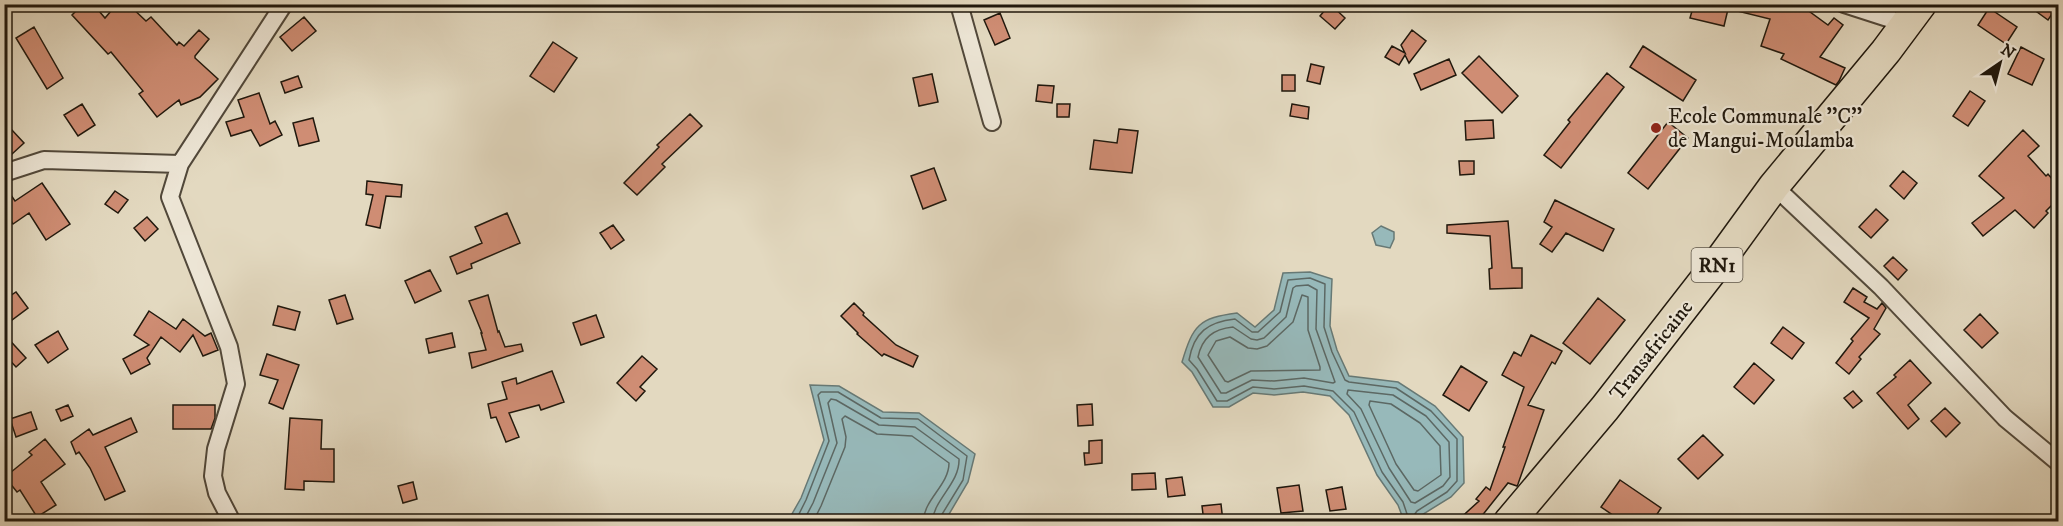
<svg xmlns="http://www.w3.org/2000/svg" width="2063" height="526" font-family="'IM FELL DW Pica',serif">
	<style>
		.water { fill: #97b9ba; stroke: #677975; stroke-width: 1.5 }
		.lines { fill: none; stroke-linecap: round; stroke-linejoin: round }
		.shore { stroke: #5c6864; stroke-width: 1.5 }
		.building { fill: #cf8d74; stroke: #20180d; stroke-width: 1.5 }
		.street-casing { stroke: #51483a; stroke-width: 20 }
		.highway-casing { stroke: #20180d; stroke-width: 33 }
		.street { stroke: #ede6d6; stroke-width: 16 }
		.highway { stroke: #e3d9c0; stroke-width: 30 }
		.poi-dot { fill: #8f2418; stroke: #ede6d6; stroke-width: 2 }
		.labels { text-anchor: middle; stroke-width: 4.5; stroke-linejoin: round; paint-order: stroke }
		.shield { fill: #ede6d6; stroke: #5e5649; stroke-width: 1.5 }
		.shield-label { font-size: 20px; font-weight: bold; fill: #20180d }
		.poi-label { font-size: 21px; fill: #20180d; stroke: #ede6d6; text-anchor: start }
		.street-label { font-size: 21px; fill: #20180d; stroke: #ede6d6 }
	</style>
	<rect width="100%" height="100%" fill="#e3d9c0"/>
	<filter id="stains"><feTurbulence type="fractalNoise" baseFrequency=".00333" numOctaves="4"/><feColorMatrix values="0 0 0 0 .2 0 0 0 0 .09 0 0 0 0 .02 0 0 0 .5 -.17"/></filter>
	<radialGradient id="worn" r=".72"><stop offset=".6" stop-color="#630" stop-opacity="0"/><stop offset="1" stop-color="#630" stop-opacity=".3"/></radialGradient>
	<!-- water -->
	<path class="water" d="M1381,226l13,6v7l-4,9 -14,-3 -4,-12z
		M1310,272l22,7 -2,47 7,24 12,26 49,6 37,24 28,31 1,46 -13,14 -31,19 1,5h-17l-6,-16 -21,-30 -28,-60 -19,-19 -27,-4 -29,3 -21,-2 -24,14h-16l-21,-35 -10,-10c11,-37 17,-44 55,-49l18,14 19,-17 9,-37z
		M810,385l29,1 44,26 36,1 56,41 -7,28 -23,39h-157l13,-23 23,-58z"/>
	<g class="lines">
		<!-- shore -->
		<path class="shore" d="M1310,278l15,6 -1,43 8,25 13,28 4,2 47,6 35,23 26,28v42l-10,11 -30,19 -5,7 -4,-1 -5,-15 -21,-30 -28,-60 -21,-21 -29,-5 -30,3 -21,-2 -26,14h-10l-20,-32 -8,-9c5,-28 19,-38 46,-41l17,13h6l22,-20 8,-32z
			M1296,286l12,-1 9,5 -1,39 19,53 -2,1 -29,-5 -30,3 -22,-1 -26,13h-5l-23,-36c4,-19 15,-28 35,-30l18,12 6,1 7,-2 22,-21 7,-29z
			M1302,295l6,2v33l12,37v3l-69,1 -23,11 -3,-1 -17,-26 8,-14 14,-4 18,11 9,1 10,-3 26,-24z
			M1348,390l45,5 33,21 23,26 1,35 -7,9 -28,17 -4,-1 -22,-34 -28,-59 -14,-15z
			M1370,401l21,3 29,19 20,23 1,29 -23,16 -4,-1 -18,-26 -27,-59z
			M795,522l11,-22 23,-59 -11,-46 3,-3h17l43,26 37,1 49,37 -4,24 -22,36 -1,6
			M803,522l10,-19 24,-60 -9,-40 3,-4 5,1 43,25 36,2 44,32c1,24 -25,40 -27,63
			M813,522l8,-16 24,-59 1,-10 -4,-18 3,-3 32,18 35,2 37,27c0,22 -25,36 -26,59"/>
	</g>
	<!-- building -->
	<path class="building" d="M83,4h10l12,14 12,-14h11l18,17 5,-4 26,28 2,-3 5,4 15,-16 10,9 -14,17v2l23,21 -18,18 -19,8 -2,-5 -22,17 -18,-23 4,-3 -32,-39 -3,2 -36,-39z
		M1330,4l15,14 -10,11 -15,-13z
		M1694,4h105l29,21 6,-7 9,7 -23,32 25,11 -6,13 -3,4 -55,-26 3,-5 -23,-8 9,-27 -41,-10v-4l-5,21 -34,-8z
		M2026,4h32v1l-10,15z
		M1989,8l28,19 -11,17 -28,-19z
		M1000,13l10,25 -15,7 -11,-25z
		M304,17l12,14 -24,20 -12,-14z
		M34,27l29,51 -16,11 -31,-51z
		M1412,30l14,11 -17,22 -4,-8 -6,10 -14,-8 7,-11 13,7 -4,-8z
		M553,42l24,16 -23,34 -24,-16z
		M1643,46l53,34 -13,21 -53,-34z
		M2021,47l23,12 -12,26 -24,-11z
		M1479,56l39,40 -16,17 -40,-40z
		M1449,59l7,16 -35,15 -7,-16z
		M1311,64l13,3 -4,17 -13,-3z
		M1607,73l17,14 -63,81 -17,-13 26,-33 -2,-2z
		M932,74l6,28 -19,4 -6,-28z
		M1282,75h13v16h-13z
		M298,76l4,11 -17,6 -4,-11z
		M1038,85l16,1 -2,17 -16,-2z
		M1970,91l15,10 -17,25 -15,-10z
		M259,93l11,31 5,-3 7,14 -22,11 -9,-16 -20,6 -5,-14 18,-5 -6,-17z
		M82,104l13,21 -17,11 -14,-21z
		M1057,104h13l-1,13h-12z
		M1292,104l17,3 -1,12 -18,-3z
		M690,114l12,12 -40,38 3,3 -28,28 -13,-12 35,-36 -2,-2z
		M313,118l6,23 -20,5 -6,-23z
		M1493,120l1,18 -28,2 -1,-19z
		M1668,122l20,16 -40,51 -20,-16z
		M11,129l13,14 -12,11 -8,-8v-11z
		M1119,129l19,2 -6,42 -42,-4 4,-29 23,3z
		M2023,130l16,16 -11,10 18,20 2,-2 10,12v13l-12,12 2,2 -14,15 -19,-18 -32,26 -11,-13 32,-25 -25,-22z
		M1459,161h15v13l-14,1z
		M934,168l12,32 -23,9 -12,-33z
		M1903,171l14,12 -13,16 -14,-13z
		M367,181l35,4 -1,12 -15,-1 -6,32 -14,-3 7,-30 -7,-1z
		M42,183l28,41 -24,16 -17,-27 -16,11 -9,-14v-25l11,16z
		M115,191l13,9 -10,13 -13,-9z
		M1555,200l59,29 -11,22 -37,-18 -14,19 -12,-8 12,-17 -8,-5z
		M1876,209l12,11 -17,18 -12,-11z
		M507,213l13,30 -49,21 1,4 -15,6 -7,-17 32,-14 -7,-16z
		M147,217l11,12 -13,12 -11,-13z
		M1508,221l4,47h10v20l-32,1 -1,-20 3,-1 -2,-32 -43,-3v-8z
		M613,225l11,15 -13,9 -11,-16z
		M1893,257l14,13 -9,10 -14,-14z
		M430,270l11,21 -26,12 -10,-22z
		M1853,288l14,9 -3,5 13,7 5,-6 4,5 -12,21 6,5 -21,23 2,2 -12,15 -13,-11 17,-22 -2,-2 18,-21 -25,-16z
		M16,292l12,16 -24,18v-26z
		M345,295l8,24 -16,5 -8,-24z
		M488,295l10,37 1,-1 6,16 16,-3 2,7 -51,17 -3,-15 17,-3 -5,-17h1l-13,-32z
		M1598,298l27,22 -35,44 -27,-21z
		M854,303l10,10 -1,2 33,30 22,11 -5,11 -29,-13 -2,2 -25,-22 1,-1 -17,-17z
		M278,306l22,6 -5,18 -22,-5z
		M149,311l27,18 7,-10 22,17 6,-3 7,17 -15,6 -10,-21 -13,17 -19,-15 -14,21 3,6 -19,10 -8,-15 26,-14 -15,-10z
		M1980,314l18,19 -16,15 -18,-18z
		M596,315l8,22 -23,8 -8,-22z
		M1783,327l21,16 -12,16 -21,-16z
		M58,331l10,18 -20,14 -13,-18z
		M452,333l3,14 -26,6 -3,-14z
		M4,334l22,24 -10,9 -12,-13z
		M1531,335l31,16 -7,13 -3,-2 -24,43 16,5 -26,74 -1,2 -9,-3 -31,39h-21l23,-21 -3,-2 10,-12 4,3 15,-43h-2l21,-60 -22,-12 12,-23 7,4z
		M267,354l32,11 -16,44 -14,-6 9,-23 -18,-5z
		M642,356l15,13 -17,18 5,4 -9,10 -19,-18z
		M1910,360l21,23 -23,22 11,14 -11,10 -31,-36 19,-16 -2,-2z
		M1754,363l20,17 -20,24 -20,-17z
		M1461,366l26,16 -18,29 -26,-16z
		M552,371l12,31 -23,8 -2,-5 -30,8 10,24 -13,5 -10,-25 -5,1 -3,-14 19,-5 -5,-17 14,-4 1,6z
		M1853,391l9,10 -9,7 -9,-10z
		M1092,404l1,21 -15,1 -1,-21z
		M68,405l5,11 -12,5 -5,-11z
		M173,405h42v13l-4,11h-38z
		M1945,408l15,15 -14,14 -15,-16z
		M31,412l6,17 -21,8 -6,-18z
		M131,418l6,14 -32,15 20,44 -20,9 -15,-32 -11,-16 -3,2 -5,-12 18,-13 4,6z
		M290,418l32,2 -1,29h13v33l-30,-1v9l-19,-1z
		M1703,435l20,20 -25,24 -20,-20z
		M45,439l20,25 -24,18 15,23 -19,12 -17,-27 -3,2 -12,-15 27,-22 -3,-3z
		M1102,440v23l-17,2 -1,-12h5v-12z
		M1155,473l1,16 -24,1v-16z
		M1182,477l3,18 -17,2 -2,-18z
		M1620,480l41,28 -9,14h-29l-22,-15z
		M413,482l4,17 -14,4 -5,-17z
		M1299,485l4,26 -22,2 -4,-25z
		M1342,487l4,22 -16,2 -4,-21z
		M1221,504l2,18h-19l-2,-16z"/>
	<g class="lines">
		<defs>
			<path id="street" d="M959,4l33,118
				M1844,4l62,20
				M4,173l40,-13 136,4
				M1774,186l107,101 124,131 53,44
				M232,522l-15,-29 -4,-17 3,-27 20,-65 -7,-37 -59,-150 10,-33 104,-160"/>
			<path id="highway" d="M1509,522l96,-114 116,-149 53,-73 112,-135 35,-47"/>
		</defs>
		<!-- street casing -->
		<use href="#street" class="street-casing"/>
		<!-- highway casing -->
		<use href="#highway" class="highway-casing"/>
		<!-- street -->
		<use href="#street" class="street"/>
		<!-- highway -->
		<use href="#highway" class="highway"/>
	</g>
	<!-- markers -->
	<circle class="poi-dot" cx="1656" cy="128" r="6"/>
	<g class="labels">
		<!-- shield labels -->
		<rect class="shield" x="1691.5" y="248" width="51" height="34" rx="4.5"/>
		<g class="shield-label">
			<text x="1717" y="272">RN1</text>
		</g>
		<!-- poi labels -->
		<g class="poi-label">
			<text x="1668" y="123">Ecole Communale ''C''<tspan x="1668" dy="24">de Mangui-Moulamba</tspan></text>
		</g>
		<!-- street labels -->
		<g class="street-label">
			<text transform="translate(1651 350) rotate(-52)" y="7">Transafricaine</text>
		</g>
	</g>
	<!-- margin -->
	<rect width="2063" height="526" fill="none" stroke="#e3d9c0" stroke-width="24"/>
	<rect x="6" y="6" width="2051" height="514" fill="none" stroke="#20180d" stroke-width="3"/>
	<rect x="12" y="12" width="2039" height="502" fill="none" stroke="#20180d" stroke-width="1.5"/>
	<!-- north arrow -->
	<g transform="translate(2000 63) rotate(35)" stroke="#ede6d6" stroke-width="4.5" paint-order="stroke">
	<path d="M0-4.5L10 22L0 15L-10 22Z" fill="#20180d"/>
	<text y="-9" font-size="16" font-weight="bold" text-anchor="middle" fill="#20180d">N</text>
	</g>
	<rect width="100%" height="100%" filter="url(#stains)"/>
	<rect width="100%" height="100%" fill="url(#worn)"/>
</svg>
